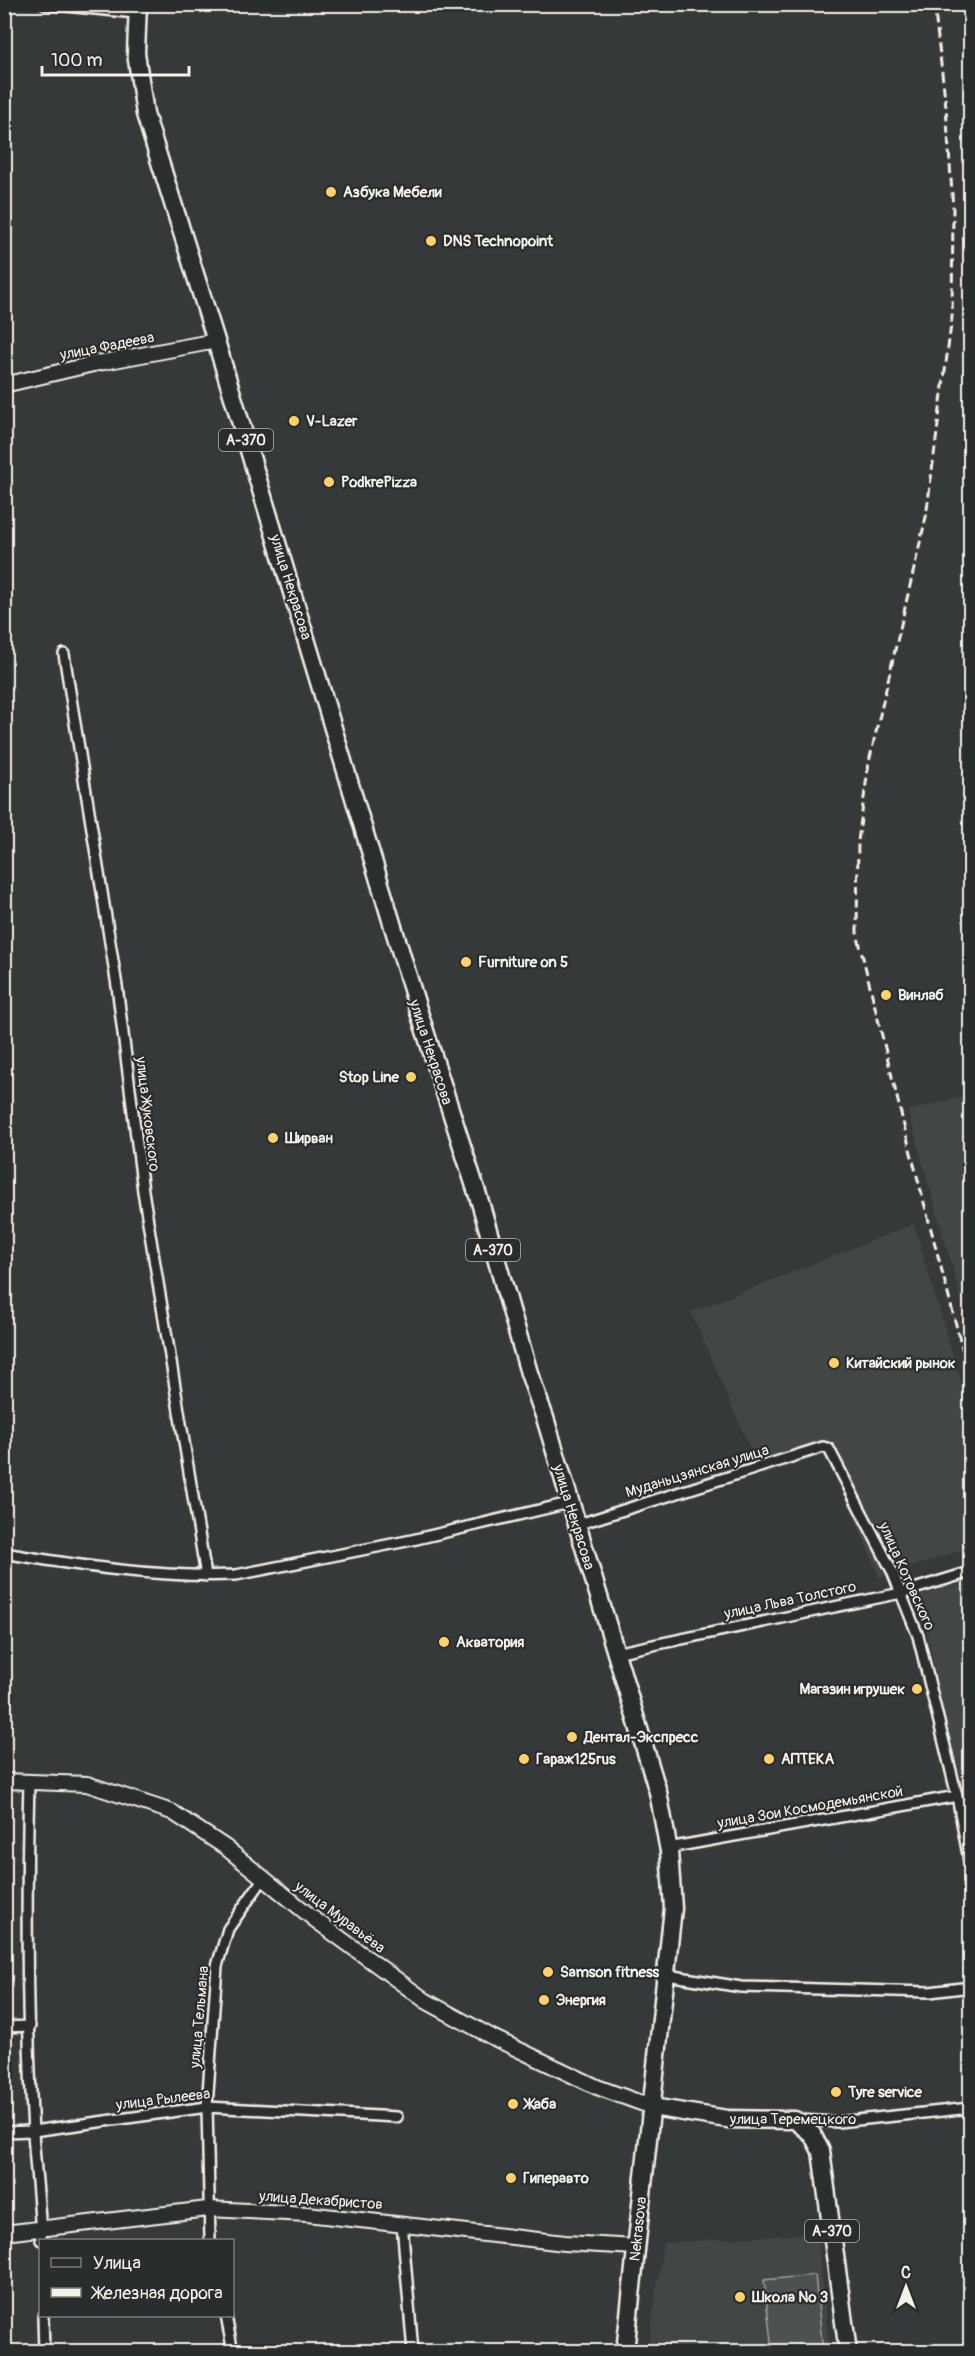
<svg xmlns="http://www.w3.org/2000/svg" width="975" height="2356" font-family="Pangolin,sans-serif">
	<style>
		.built { fill: #434645 }
		.green { fill: #4e514f; stroke: #a1a19c; stroke-width: 1.5 }
		.lines { fill: none; stroke-linecap: round; stroke-linejoin: round }
		.street-casing { stroke: #f4f1e8; stroke-width: 14 }
		.secondary-casing { stroke: #f4f1e8; stroke-width: 18 }
		.highway-casing { stroke: #f4f1e8; stroke-width: 21 }
		.street { stroke: #2a2d2e; stroke-width: 9 }
		.secondary { stroke: #2a2d2e; stroke-width: 14 }
		.highway { stroke: #2a2d2e; stroke-width: 16 }
		.rail { stroke: #f4f1e8; stroke-width: 3; stroke-dasharray: 9 4.5; stroke-linecap: butt }
		.poi-dot { fill: #ffd166; stroke: #2a2d2e; stroke-width: 2 }
		.labels { text-anchor: middle; stroke-width: 4.5; stroke-linejoin: round; paint-order: stroke }
		.shield { fill: #2a2d2e; stroke: #b7b6b0; stroke-width: 1.5 }
		.shield-label { font-size: 14px; font-weight: bold; fill: #f4f1e8 }
		.poi-label { font-size: 15px; font-weight: bold; fill: #f4f1e8; stroke: #2a2d2e; text-anchor: start }
		.street-label { font-size: 15px; fill: #f4f1e8; stroke: #2a2d2e }
	</style>
	<rect width="100%" height="100%" fill="#363939"/>
	<filter id="ink" filterUnits="userSpaceOnUse"><feTurbulence type="fractalNoise" baseFrequency=".0167" numOctaves="2"/><feDisplacementMap in="SourceGraphic" scale="12" xChannelSelector="R" yChannelSelector="G"/><feConvolveMatrix kernelMatrix="1 2 1 2 8 2 1 2 1" color-interpolation-filters="sRGB"/></filter>
	<g filter="url(#ink)">
		<!-- built -->
		<path class="built" d="M970,1095v235l-62,-219z
			M914,1224l56,189v134l-90,31 -52,-124 -66,22 -71,-164z
			M970,1581v267l-50,-252z
			M817,2233l13,118 -182,1 15,-109z"/>
		<!-- green -->
		<path class="green" d="M4,1428c3,19 12,44 1,62z
			M815,2275l8,76h-51l-8,-71z"/>
		<g class="lines">
			<defs>
				<path id="street" d="M45,4l91,9
					M64,654l53,332 26,205 63,385
					M576,1525l247,-78 6,2 63,122 26,65 39,160 13,70
					M4,1553c76,13 155,25 232,22l176,-35 157,-37
					M615,1653l286,-60 69,-21
					M29,1781c-3,116 -3,234 4,350 2,37 7,73 8,109
					M668,1848l289,-52
					M667,1975l74,12 189,5 40,-5
					M4,2027l26,-1
					M798,2120l40,2 132,-14
					M4,2132l29,-1 174,-24 190,10
					M402,2223l11,129
					M210,2240l-3,-133 10,-141 11,-37 35,-50
					M43,2316l1,36
					M226,2316l7,36"/>
				<path id="secondary" d="M4,385l89,-21 123,-23
					M4,1781l83,3 85,28 53,35 89,72 112,82 66,36 105,50 55,20
					M4,2233l204,-24 99,5 258,29 71,4"/>
				<path id="highway" d="M138,4l-2,49 9,61 71,227 201,665 63,196 49,171 16,45 113,374 11,59 4,57 -48,444
					M652,2107l75,12 68,1 17,14 9,17 27,201"/>
			</defs>
			<!-- street casing -->
			<use href="#street" class="street-casing"/>
			<!-- secondary casing -->
			<use href="#secondary" class="secondary-casing"/>
			<!-- highway casing -->
			<use href="#highway" class="highway-casing"/>
			<!-- street -->
			<use href="#street" class="street"/>
			<!-- secondary -->
			<use href="#secondary" class="secondary"/>
			<!-- highway -->
			<use href="#highway" class="highway"/>
			<!-- rail -->
			<path class="rail" d="M934,4l12,103 7,101 -1,109 -26,200 -57,245 -11,79 -1,92 49,201 64,244"/>
		</g>
	</g>
	<!-- markers -->
	<g class="poi-dot">
		<circle cx="331" cy="192" r="6"/>
		<circle cx="431" cy="241" r="6"/>
		<circle cx="294" cy="421" r="6"/>
		<circle cx="329" cy="482" r="6"/>
		<circle cx="466" cy="962" r="6"/>
		<circle cx="886" cy="995" r="6"/>
		<circle cx="411" cy="1077" r="6"/>
		<circle cx="273" cy="1138" r="6"/>
		<circle cx="834" cy="1363" r="6"/>
		<circle cx="444" cy="1642" r="6"/>
		<circle cx="917" cy="1689" r="6"/>
		<circle cx="572" cy="1737" r="6"/>
		<circle cx="524" cy="1759" r="6"/>
		<circle cx="769" cy="1759" r="6"/>
		<circle cx="548" cy="1972" r="6"/>
		<circle cx="544" cy="2000" r="6"/>
		<circle cx="836" cy="2092" r="6"/>
		<circle cx="513" cy="2104" r="6"/>
		<circle cx="511" cy="2178" r="6"/>
		<circle cx="740" cy="2297" r="6"/>
	</g>
	<g class="labels">
		<!-- shield labels -->
		<g class="shield">
			<rect x="219" y="429" width="54" height="22" rx="4.5"/>
			<rect x="466" y="1239" width="54" height="22" rx="4.5"/>
			<rect x="805" y="2220" width="54" height="22" rx="4.5"/>
		</g>
		<g class="shield-label">
			<text x="246" y="445">А-370</text>
			<text x="493" y="1255">А-370</text>
			<text x="832" y="2236">А-370</text>
		</g>
		<!-- poi labels -->
		<g class="poi-label">
			<text x="343" y="197">Азбука Мебели</text>
			<text x="443" y="246">DNS Technopoint</text>
			<text x="306" y="426">V-Lazer</text>
			<text x="341" y="487">PodkrePizza</text>
			<text x="478" y="967">Furniture on 5</text>
			<text x="898" y="1000">Винлаб</text>
			<text x="399" y="1082" text-anchor="end">Stop Line</text>
			<text x="285" y="1143">Ширван</text>
			<text x="846" y="1368">Китайский рынок</text>
			<text x="456" y="1647">Акватория</text>
			<text x="905" y="1694" text-anchor="end">Магазин игрушек</text>
			<text x="584" y="1742">Дентал-Экспресс</text>
			<text x="536" y="1764">Гараж125rus</text>
			<text x="781" y="1764">АПТЕКА</text>
			<text x="560" y="1977">Samson fitness</text>
			<text x="556" y="2005">Энергия</text>
			<text x="848" y="2097">Tyre service</text>
			<text x="525" y="2109">Жаба</text>
			<text x="523" y="2183">Гиперавто</text>
			<text x="752" y="2302">Школа № 3</text>
		</g>
		<!-- street labels -->
		<g class="street-label">
			<text transform="translate(107 346) rotate(-11)" y="5">улица Фадеева</text>
			<text transform="translate(291 587) rotate(73)" y="5">улица Некрасова</text>
			<text transform="translate(431 1052) rotate(72)" y="5">улица Некрасова</text>
			<text transform="translate(148 1114) rotate(83)" y="5">улица Жуковского</text>
			<text transform="translate(697 1471) rotate(-17)" y="5">Муданьцзянская улица</text>
			<text transform="translate(574 1517) rotate(73)" y="5">улица Некрасова</text>
			<text transform="translate(907 1576) rotate(66)" y="5">улица Котовского</text>
			<text transform="translate(790 1600) rotate(-12)" y="5">улица Льва Толстого</text>
			<text transform="translate(810 1807) rotate(-10)" y="5">улица Зои Космодемьянской</text>
			<text transform="translate(340 1917) rotate(37)" y="5">улица Муравьёва</text>
			<text transform="translate(199 2017) rotate(-85)" y="5">улица Тельмана</text>
			<text transform="translate(163 2099) rotate(-7)" y="5">улица Рылеева</text>
			<text x="793" y="2124">улица Теремецкого</text>
			<text transform="translate(321 2200) rotate(4)" y="5">улица Декабристов</text>
			<text transform="translate(638 2229) rotate(-84)" y="5">Nekrasova</text>
		</g>
	</g>
	<!-- margin -->
	<rect width="975" height="2356" fill="none" stroke="#2a2d2e" stroke-width="24"/>
	<rect x="12" y="12" width="951" height="2332" fill="none" stroke="#f4f1e8" stroke-width="2" filter="url(#ink)"/>
	<!-- legend -->
	<rect x="39" y="2239" width="195" height="78" fill="#2a2d2e" stroke="#7b7b78" stroke-width="1.5"/>
	<rect x="51" y="2258" width="30" height="9" fill="#2a2d2e" stroke="#7b7b78" stroke-width="1.5"/>
	<text x="93" y="2269" font-size="18" fill="#f4f1e8">Улица</text>
	<rect x="51" y="2288" width="30" height="9" fill="#f4f1e8" stroke="#7b7b78" stroke-width="1.5"/>
	<text x="93" y="2299" font-size="18" fill="#f4f1e8">Железная дорога</text>
	<!-- north arrow -->
	<g transform="translate(906 2287)" stroke="#2a2d2e" stroke-width="4.5" paint-order="stroke">
	<path d="M0-4.5L10 22L0 15L-10 22Z" fill="#f4f1e8"/>
	<text y="-9" font-size="16" font-weight="bold" text-anchor="middle" fill="#f4f1e8">С</text>
	</g>
	<!-- scale -->
	<path d="M42 66v9h147v-9" fill="none" stroke="#f4f1e8" stroke-width="3"/>
	<text x="51" y="66" font-size="18" fill="#f4f1e8" stroke="#2a2d2e" stroke-width="4.5" paint-order="stroke">100 m</text>
</svg>
